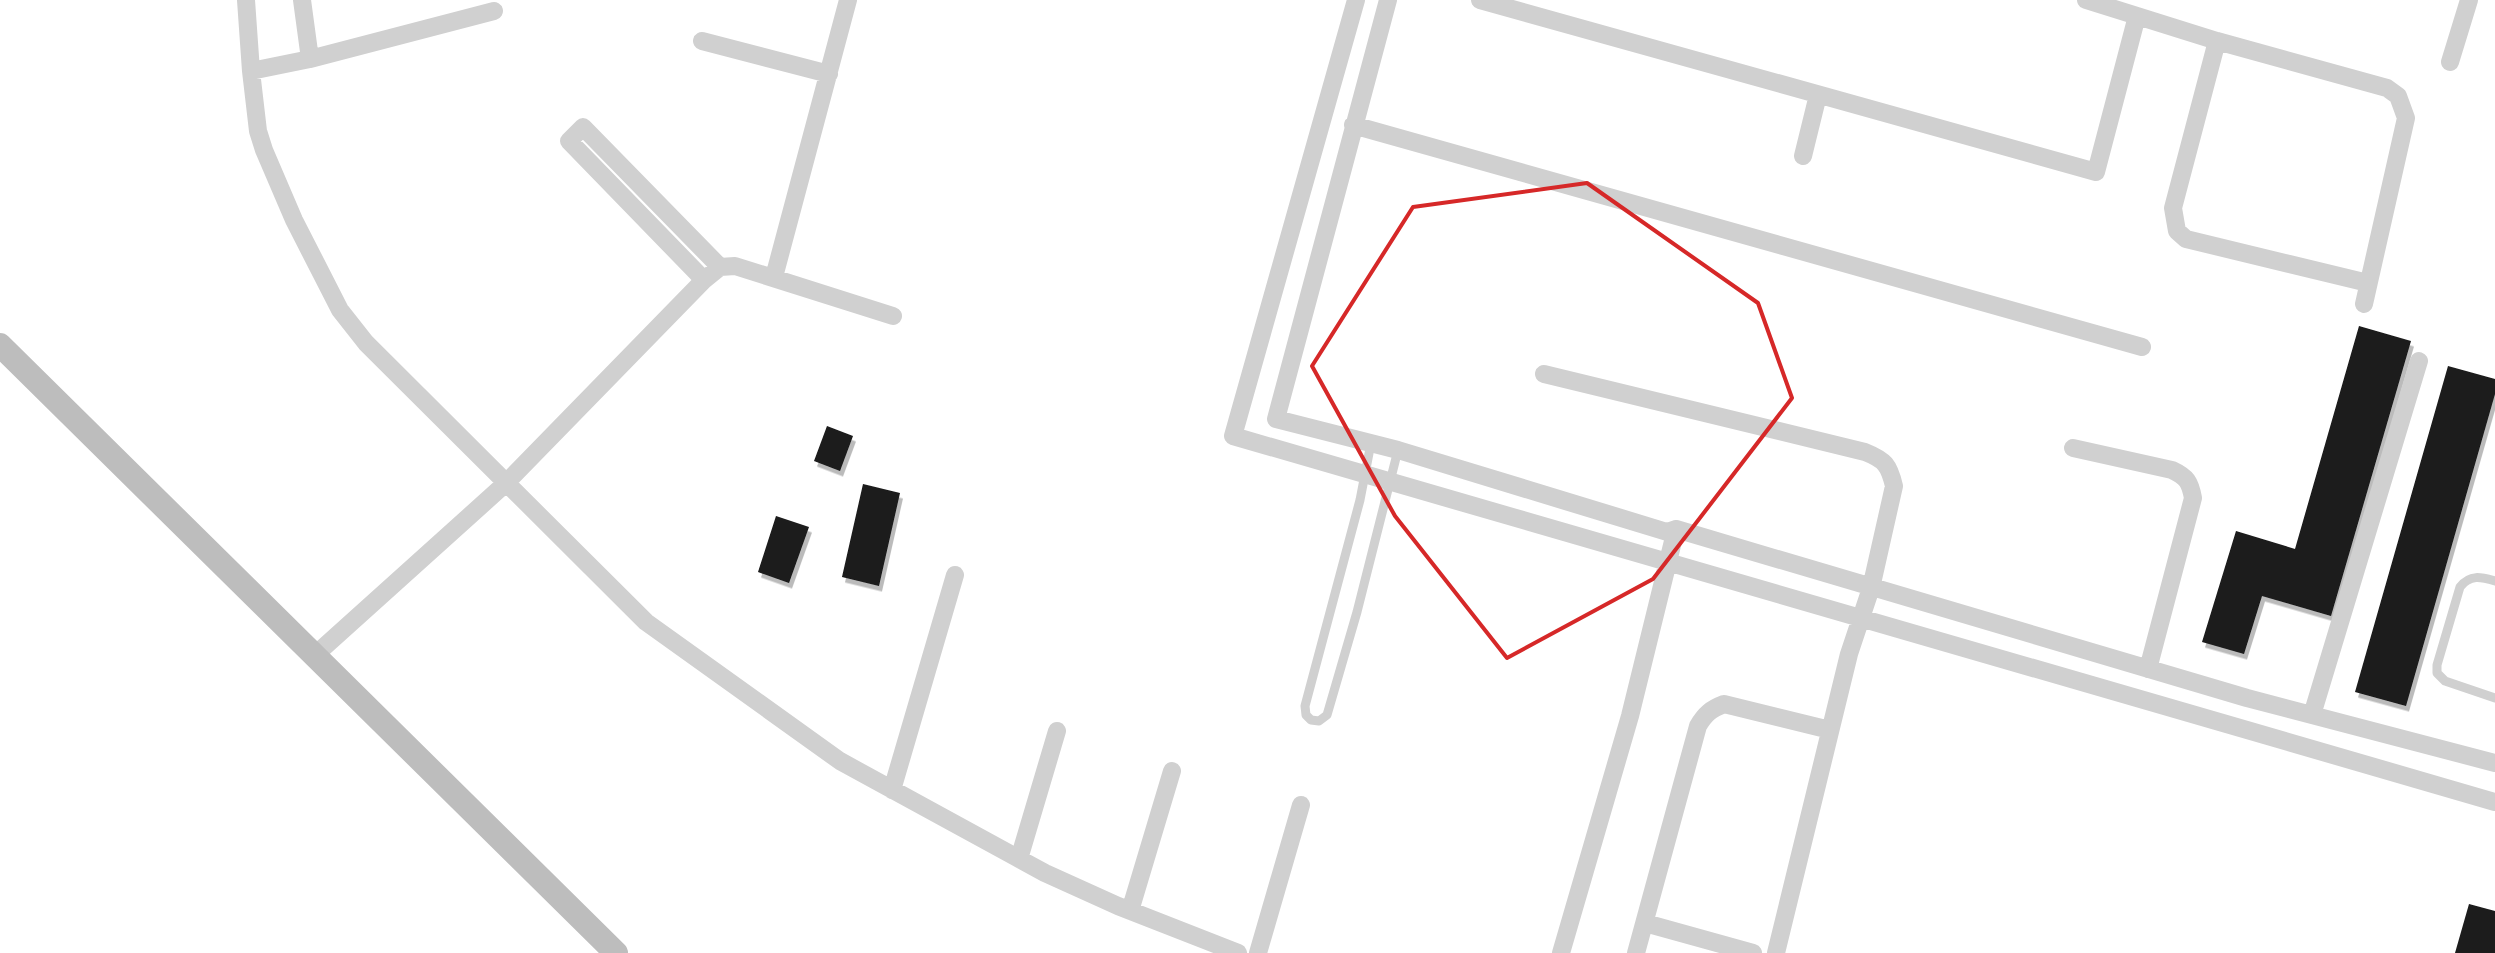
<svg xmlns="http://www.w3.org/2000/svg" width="2495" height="953" font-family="Mulish,sans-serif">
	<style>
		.building { fill: #1a1a1a; filter: url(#shadow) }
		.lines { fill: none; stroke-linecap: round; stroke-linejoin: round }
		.lane { stroke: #d0d0d0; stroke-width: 9 }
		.street { stroke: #d0d0d0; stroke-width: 18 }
		.secondary { stroke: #bdbdbd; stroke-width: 24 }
		.marked { fill: none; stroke: #d62828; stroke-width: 4; stroke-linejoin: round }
	</style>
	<defs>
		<filter id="shadow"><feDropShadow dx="3" dy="5.5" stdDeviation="0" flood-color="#0004"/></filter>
	</defs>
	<rect width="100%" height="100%" fill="#fff"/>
	<!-- building -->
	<path class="building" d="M2359,326l52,15 -80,275 -69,-20 -18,58 -42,-12 34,-111 59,18z
		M2448,366l47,13v15l-89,312 -51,-14z
		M827,426l26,10 -13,35 -26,-10z
		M863,484l37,9 -21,93 -37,-9z
		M776,516l33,11 -20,56 -31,-11z
		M2469,904l26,7v42h-40z"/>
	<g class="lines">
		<!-- lane -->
		<path class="lane" d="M1371,443l-11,57 -55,206 1,9 5,5 8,1 8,-6 30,-103 41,-162
			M2495,581c-14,-4 -25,-7 -35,6l-23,78v8l8,8 50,17"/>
		<!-- street -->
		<path class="street" d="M246,0l5,71 7,60 6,19 30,70 46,90 26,33 280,279 194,139 205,112 73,33 120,47
			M1356,0l-123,436 1262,366
			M1388,0l-112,419 122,31 269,82 9,-3 571,169 248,65
			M1480,0l616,172 41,-156
			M2086,0l131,41 170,47 11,8 8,22 -42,186
			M702,41l127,33
			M2217,41l-44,167 4,23 9,8 182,44
			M310,59l184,-48
			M2450,62l19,-62
			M251,71l59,-12 -8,-59
			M1353,125l789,222
			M1803,156l15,-61
			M774,277l74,-277
			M704,280l-135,-139 14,-14 137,140
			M1544,374l321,78c20,8 24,13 29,34l-23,102 -22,66 -73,299
			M2073,448l99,22c15,7 18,12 21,28l-45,171
			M314,656l191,-172 199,-204 16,-13 15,-1 158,50
			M2312,715l107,-354
			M892,790l63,-215
			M1019,859l38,-128
			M1130,911l42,-140
			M1645,923l108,30
			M1258,953l43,-148
			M1561,953l69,-237 46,-187
			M1636,953l62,-227c7,-12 13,-17 26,-22l106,26"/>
		<!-- secondary -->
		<path class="secondary" d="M0,345l616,608"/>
	</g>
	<!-- marked area -->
	<path class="marked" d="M1587,183l171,120 34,95 -139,181 -146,79 -112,-142 -83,-150 101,-159z"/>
</svg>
